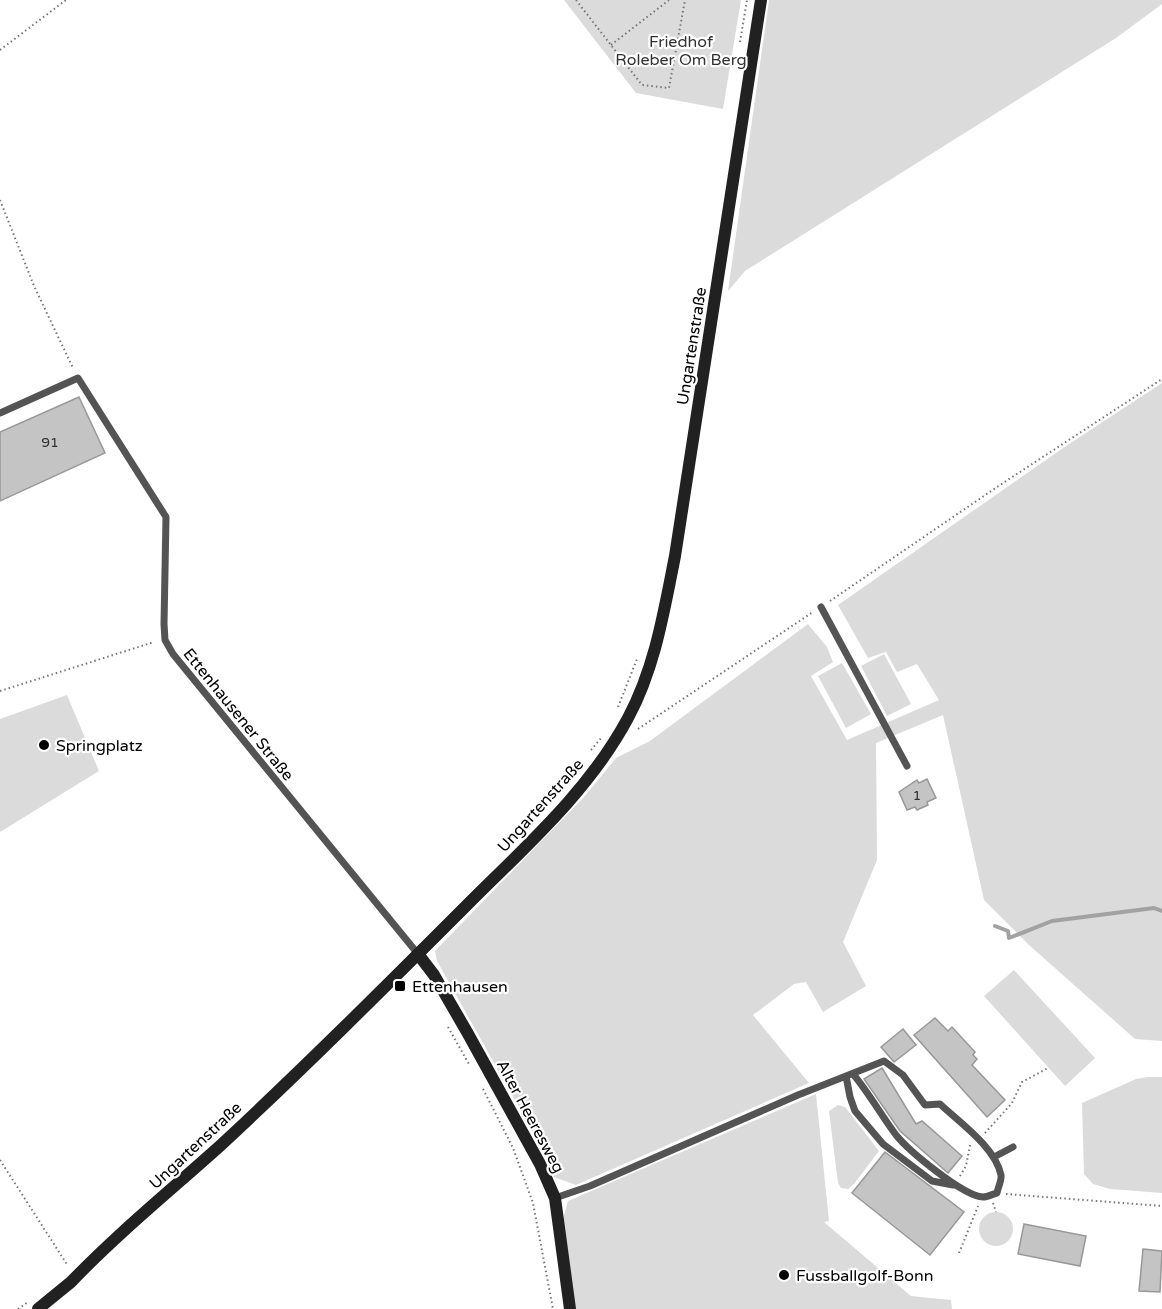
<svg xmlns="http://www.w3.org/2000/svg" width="1162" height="1309" font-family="'Varela Round',sans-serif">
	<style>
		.green { fill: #dbdbdb }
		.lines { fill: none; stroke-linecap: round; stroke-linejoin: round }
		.stream { stroke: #a2a2a2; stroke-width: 4 }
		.building { fill: #c4c4c4; stroke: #989898; stroke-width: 1.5 }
		.path { stroke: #767676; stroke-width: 2; stroke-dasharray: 1.5 3; stroke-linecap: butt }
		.lane { stroke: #545454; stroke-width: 7 }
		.secondary { stroke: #212121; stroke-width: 12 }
		.poi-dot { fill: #000; stroke: #fff; stroke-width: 2 }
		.labels { text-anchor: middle; stroke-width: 4.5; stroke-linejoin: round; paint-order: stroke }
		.number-label { font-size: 14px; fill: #313131 }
		.park-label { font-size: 16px; fill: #323232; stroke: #fff }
		.street-label { font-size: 16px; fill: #000; stroke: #fff }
		.poi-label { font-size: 16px; fill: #000; stroke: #fff; text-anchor: start }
	</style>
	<rect width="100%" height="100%" fill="#fff"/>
	<!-- green -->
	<path class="green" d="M564,0h177l-18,109 -87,-16z
		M769,0h393v4l-46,34 -371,233 -17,20z
		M1162,383v658l-27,-2 -106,-94 -45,-45 -41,-185 -67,28 1,117 -34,82 23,44 -43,26 -17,-30 -12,2 -41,31 56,68 -233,102 -22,-8 -5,-16 -112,-200 -2,-10 149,-154 32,-39 34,-17 158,-117 19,23 6,15 -22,14 36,64 92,-40 -22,-36 -20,8 -11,-20 -18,6 -30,-53 228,-159z
		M884,654l27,50 -24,12 -26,-50z
		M842,663l29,51 -25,14 -28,-52z
		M67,695l32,76 -99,61v-113z
		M1014,970l81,88 -30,28 -81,-90z
		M1147,1077h15v116l-52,-4 -17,-5 -9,-10 -2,-71 54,-24z
		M816,1094l13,127 -5,1 87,74 40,4 1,9h-379l-10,-90 5,-18z
		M838,1105l7,2 34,44 -25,33 -6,5 -7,-1 -3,-5 -9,-72z
		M979 1229a17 17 0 1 1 34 0a17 17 0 1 1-34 0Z"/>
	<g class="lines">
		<!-- stream -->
		<path class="stream" d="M995,926l13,5 1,7 43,-17 102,-13 8,3"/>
	</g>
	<!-- building -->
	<path class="building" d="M79,397l26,56 -105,48v-69z
		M927,779l9,19 -9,4 1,3 -11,5 -2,-3 -8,3 -8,-18 18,-12 2,3z
		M935,1018l13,13 4,-4 23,25 -2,3 4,4 -5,6 33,35 -18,17 -73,-82z
		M903,1029l13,16 -22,17 -13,-15z
		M882,1068l34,56 6,-3 40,35 -14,17 -48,-42 -36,-52z
		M885,1152l79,60 -34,43 -78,-62z
		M1024,1224l62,12 -6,30 -62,-12z
		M1143,1249l19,2 -2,41 -21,-1z"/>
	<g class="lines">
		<!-- path -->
		<path class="path" d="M576,0l66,85 27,3 16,-88
			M740,42l7,-42
			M611,45l58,-45
			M0,50l66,-50
			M0,200l34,86 39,82
			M830,601l167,-114 165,-108
			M0,691l154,-49
			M618,707l19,-48
			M638,729l175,-117
			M591,750l11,-13
			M448,1027l22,39
			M483,1089l30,59 20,55 20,106
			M985,1133l27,-30 10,-21 26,-14
			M0,1160l68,106
			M960,1176l6,-10 4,-21
			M1006,1194l156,12
			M993,1203l3,9
			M959,1253l19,-47
			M18,1309l10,-7"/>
		<!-- lane -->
		<path class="lane" d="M0,413l78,-35 88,139 -2,107 1,16 8,14 245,300
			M821,607l86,159
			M846,1076l4,21 5,14 28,33 49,37 21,4
			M994,1157l19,-10
			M555,1198l35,-12 208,-91 86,-34 19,14 22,30 15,-1c20,19 55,43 61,71 1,5 -3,12 -4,18 -4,1 -10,4 -14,4 -20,-1 -74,-46 -87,-62 -15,-20 -27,-42 -43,-61"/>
		<!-- secondary -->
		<path class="secondary" d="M418,954l16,21 33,57 73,132 15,34 15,111
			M38,1309l33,-27c47,-49 100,-92 150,-137 84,-78 165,-159 246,-240 58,-58 122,-114 161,-187 27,-50 36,-107 47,-162l86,-556"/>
	</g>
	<!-- markers -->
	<g class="poi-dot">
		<circle cx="44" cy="745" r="6"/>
		<rect x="394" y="980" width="12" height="12" rx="3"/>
		<circle cx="784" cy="1275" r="6"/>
	</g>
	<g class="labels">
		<!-- number labels -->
		<g class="number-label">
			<text x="50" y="447">91</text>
			<text x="917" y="800">1</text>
		</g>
		<!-- park labels -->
		<g class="park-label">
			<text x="681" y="47">Friedhof<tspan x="681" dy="18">Roleber Om Berg</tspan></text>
		</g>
		<!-- street labels -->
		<g class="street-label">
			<text transform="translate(691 346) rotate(-81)" y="6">Ungartenstraße</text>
			<text transform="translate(239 714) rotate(51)" y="6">Ettenhausener Straße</text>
			<text transform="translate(540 805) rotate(-48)" y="6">Ungartenstraße</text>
			<text transform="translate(531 1116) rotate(62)" y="6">Alter Heeresweg</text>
			<text transform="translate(195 1145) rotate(-43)" y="6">Ungartenstraße</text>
		</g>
		<!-- poi labels -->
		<g class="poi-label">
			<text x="56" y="751">Springplatz</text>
			<text x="412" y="992">Ettenhausen</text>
			<text x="796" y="1281">Fussballgolf-Bonn</text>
		</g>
	</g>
</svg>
